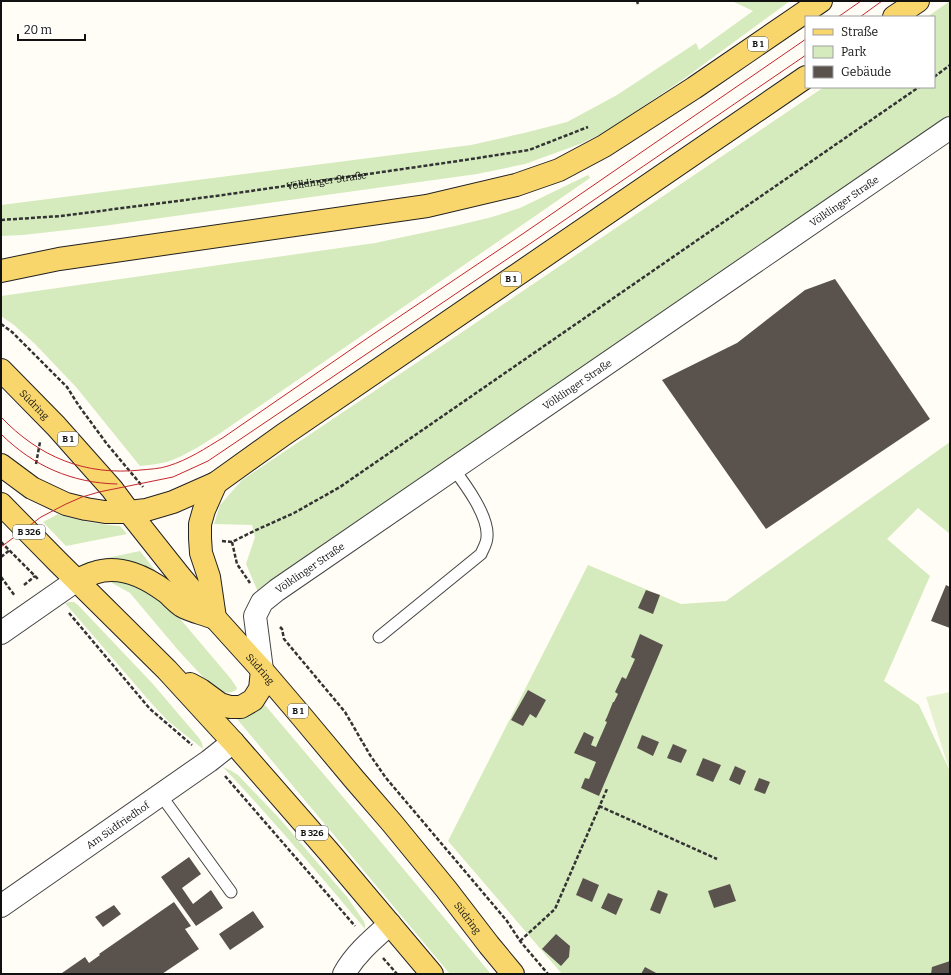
<svg xmlns="http://www.w3.org/2000/svg" width="951" height="975" font-family="Bitter,serif">
	<style>
		.green { fill: #d5ebbd }
		.pitch { fill: #e6f2cf }
		.building { fill: #5a524d }
		.lines { fill: none; stroke-linecap: round; stroke-linejoin: round }
		.lane-casing { stroke: #444; stroke-width: 13 }
		.street-casing { stroke: #444; stroke-width: 24 }
		.primary-casing { stroke: #222; stroke-width: 24 }
		.path { stroke: #333; stroke-width: 2.5; stroke-dasharray: 4 2; stroke-linecap: butt }
		.lane { stroke: #fff; stroke-width: 11 }
		.street { stroke: #fff; stroke-width: 22 }
		.primary { stroke: #f9d66b; stroke-width: 22 }
		.tram { stroke: #c4262e; stroke-width: 1 }
		.labels { text-anchor: middle; stroke-width: 4; stroke-linejoin: round; paint-order: stroke }
		.shield { fill: #fff; stroke: #585858; stroke-width: 1 }
		.shield-label { font-size: 9px; font-weight: bold; fill: #111 }
		.street-label { font-size: 10px; fill: #111; stroke: #fff }
	</style>
	<rect width="100%" height="100%" fill="#fffdf5"/>
	<!-- green -->
	<path class="green" d="M732,1h58l-105,77 -78,53 -27,13 -55,20 -48,10 -374,52 -80,9 -22,1v-31l470,-60 53,-12 43,-11 50,-27 79,-52 3,7 54,-39z
		M950,1v117l-692,474 -12,-28 9,-27 -3,-12 -38,-1 6,-19 22,-25 204,-137 378,-256h110v-70h-7z
		M588,175l2,3 -220,152 -148,102c-17,11 -35,23 -55,30 -9,2 -18,3 -27,4l-64,-79 -41,-43 -21,-19 -13,-9v-20l374,-53 80,-17 37,-9 28,-9z
		M950,442v92l-32,-26 -31,31 43,37 -46,105 35,24 30,64h1v205h-388l-114,-133 140,-276 93,39 45,-3z
		M58,514c20,7 40,10 62,12l7,8 -61,12 -23,-24z
		M140,551l18,23 -70,-7 -5,-4z
		M114,580l24,6 32,21 61,72 6,9 -1,2c-7,4 -14,3 -22,-1l-36,-39 -48,-57 -18,-10 -1,-2z
		M70,602h4l4,3 74,78 47,55 3,5 1,6 -35,-28 -16,-17 -87,-101z
		M265,705l111,131 115,138h-41l-213,-255 1,-2c12,-1 18,-5 27,-12z
		M223,767l7,3 8,5 41,43 68,79 16,23 2,4v5c-46,-55 -93,-110 -142,-162z"/>
	<!-- pitch -->
	<path class="pitch" d="M950,692v77h-1l-23,-72z"/>
	<!-- building -->
	<path class="building" d="M835,279l95,140 -164,110 -104,-149 75,-37 68,-53z
		M946,585l4,2v41l-19,-7z
		M646,590l14,5 -7,19 -15,-6z
		M640,634l23,11 -64,151 -18,-8 4,-10 4,1 7,-17 -22,-9 10,-21 10,5 -3,8 5,2 11,-25 -2,-1 2,-4 6,-15h1l4,-8 -3,-2 7,-15 4,2 9,-20 -4,-2z
		M528,690l18,10 -10,18 -6,-4 -7,12 -12,-6z
		M642,735l17,7 -6,14 -16,-8z
		M673,744l14,6 -6,13 -14,-5z
		M703,758l18,7 -8,17 -17,-7z
		M735,766l11,5 -6,14 -11,-5z
		M759,778l11,4 -5,12 -11,-4z
		M189,857l12,17 -19,14 11,16 18,-14 12,18 -27,18 -35,-49z
		M583,878l16,7 -7,17 -16,-7z
		M730,884l6,17 -22,7 -6,-17z
		M658,890l10,4 -8,20 -10,-4z
		M608,893l15,6 -7,16 -15,-7z
		M174,902l17,24 -6,3 14,20 -37,25h-99l-1,-1 23,-16 4,6 11,-8 -1,-1z
		M114,905l7,9 -18,13 -8,-10z
		M253,911l11,16 -34,23 -11,-16z
		M556,934l14,12 -1,11 -8,9 -19,-17z
		M950,961l-1,13h-18l1,-7z
		M645,967l13,7h-17z"/>
	<g class="lines">
		<defs>
			<path id="lane" d="M379,637l102,-83c2,-5 6,-11 6,-17 2,-21 -22,-53 -34,-69
				M160,794l71,98"/>
			<g id="street">
				<path d="M1,633l76,-53"/>
				<path id="s2" d="M262,670l-7,-54 7,-14 15,-12 673,-462"/>
				<path id="s3" d="M1,906l208,-145 24,-19"/>
				<path d="M344,974c11,-20 29,-35 46,-50"/>
			</g>
			<g id="primary">
				<path d="M894,17l24,-16"/>
				<path d="M1,271l58,-12 368,-53 89,-21 43,-15 45,-24 90,-58 127,-87"/>
				<path id="s4" d="M1,370l55,56 56,63 17,23 50,63 36,43 47,52 41,48 51,61 38,44 54,66 43,56 24,29"/>
				<path d="M1,465l31,23 34,16 20,5 19,3h24l17,-2 27,-8 43,-19 67,-48 523,-358"/>
				<path d="M1,504l56,57 110,109 66,72 96,110 103,122"/>
				<path d="M77,580c5,-2 11,-5 17,-7 25,-9 52,4 72,19 5,4 10,10 16,14 8,5 23,8 32,12"/>
				<path d="M215,618l-6,-41 -8,-24 -1,-15v-14l4,-14 12,-27"/>
				<path d="M190,684l11,6 19,14 10,3h11l12,-7 7,-11 2,-19"/>
			</g>
		</defs>
		<!-- lane casing -->
		<use href="#lane" class="lane-casing"/>
		<!-- street casing -->
		<use href="#street" class="street-casing"/>
		<!-- primary casing -->
		<use href="#primary" class="primary-casing"/>
		<!-- path -->
		<g class="path">
			<path d="M637,1l1,3"/>
			<path d="M934,77l16,-12"/>
			<path id="s1" d="M1,220l60,-4 155,-20 249,-36 64,-10 59,-23"/>
			<path d="M1,324l11,8 55,55 12,19 28,38 36,43"/>
			<path d="M36,464l4,-22"/>
			<path d="M222,541l10,1 22,-11 40,-18 46,-26 579,-400"/>
			<path d="M1,542l38,38"/>
			<path d="M232,542l5,22 13,19"/>
			<path d="M1,557l9,-7"/>
			<path d="M1,577l14,19"/>
			<path d="M24,585l11,-9"/>
			<path d="M69,613l81,96 42,36"/>
			<path d="M280,627l2,2 2,10 61,73 25,43 16,23 121,143 13,20 28,33"/>
			<path d="M225,776l130,150"/>
			<path d="M599,806l118,53"/>
			<path d="M520,941l35,-32 52,-120"/>
			<path d="M383,958l14,16"/>
		</g>
		<!-- lane -->
		<use href="#lane" class="lane"/>
		<!-- street -->
		<use href="#street" class="street"/>
		<!-- primary -->
		<use href="#primary" class="primary"/>
		<!-- tram -->
		<path class="tram" d="M838,17l23,-16
			M860,17l22,-16
			M1,417c38,40 84,59 140,53 9,-1 18,-1 27,-4 20,-6 38,-18 56,-29l148,-102 152,-102 282,-194
			M1,434c32,32 71,49 116,50
			M1,547l40,-30 25,-13 16,-7 17,-5 74,-15 35,-16 323,-218 275,-188"/>
	</g>
	<g class="labels">
		<!-- shield labels -->
		<g class="shield">
			<rect x="748" y="37" width="20" height="14" rx="3"/>
			<rect x="501" y="272" width="20" height="14" rx="3"/>
			<rect x="58" y="432" width="20" height="14" rx="3"/>
			<rect x="13" y="525" width="32" height="14" rx="3"/>
			<rect x="288" y="704" width="20" height="14" rx="3"/>
			<rect x="296" y="826" width="32" height="14" rx="3"/>
		</g>
		<g class="shield-label">
			<text x="758" y="47">B 1</text>
			<text x="511" y="282">B 1</text>
			<text x="68" y="442">B 1</text>
			<text x="29" y="535">B 326</text>
			<text x="298" y="714">B 1</text>
			<text x="312" y="836">B 326</text>
		</g>
		<!-- street labels -->
		<g class="street-label">
			<text dy="4" stroke="none"><textPath href="#s1" startOffset="328">Völklinger Straße</textPath></text>
			<text dy="4" stroke="none"><textPath href="#s2" startOffset="777">Völklinger Straße</textPath></text>
			<text dy="4" stroke="none"><textPath href="#s2" startOffset="453">Völklinger Straße</textPath></text>
			<text dy="4" stroke="none"><textPath href="#s4" startOffset="48">Südring</textPath></text>
			<text dy="4" stroke="none"><textPath href="#s2" startOffset="129">Völklinger Straße</textPath></text>
			<text dy="4" stroke="none"><textPath href="#s4" startOffset="396">Südring</textPath></text>
			<text dy="4" stroke="none"><textPath href="#s3" startOffset="142">Am Südfriedhof</textPath></text>
			<text dy="4" stroke="none"><textPath href="#s4" startOffset="720">Südring</textPath></text>
		</g>
	</g>
	<!-- border -->
	<rect width="951" height="975" fill="none" stroke="#111111" stroke-width="4"/>
	<!-- legend -->
	<rect x="805" y="16" width="130" height="72" fill="#ffffff" stroke="#a0a0a0"/>
	<rect x="813" y="29" width="20" height="6" fill="#f9d66b" stroke="#a0a0a0"/>
	<text x="841" y="36" font-size="12" fill="#111111">Straße</text>
	<rect x="813" y="46" width="20" height="12" fill="#d5ebbd" stroke="#a0a0a0"/>
	<text x="841" y="56" font-size="12" fill="#111111">Park</text>
	<rect x="813" y="66" width="20" height="12" fill="#5a524d" stroke="#a0a0a0"/>
	<text x="841" y="76" font-size="12" fill="#111111">Gebäude</text>
	<!-- scale -->
	<path d="M18 34v6h67v-6" fill="none" stroke="#111111" stroke-width="2"/>
	<text x="24" y="34" font-size="12" fill="#111111" stroke="#ffffff" stroke-width="3" paint-order="stroke">20 m</text>
</svg>
